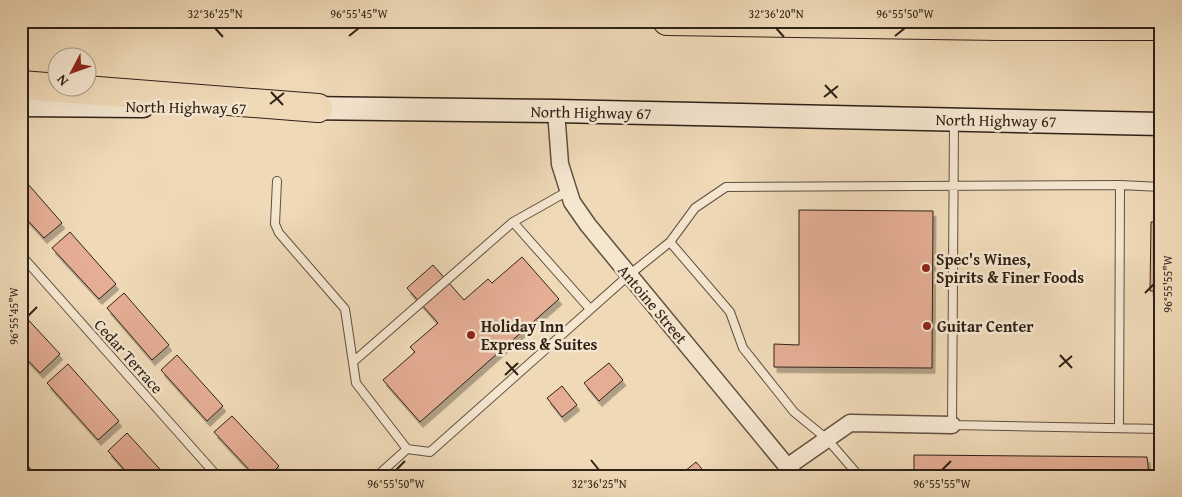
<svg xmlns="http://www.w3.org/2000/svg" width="1182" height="497" font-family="'Gentium Book Plus',serif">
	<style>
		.building { fill: #e4ad94; stroke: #302218; filter: url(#shadow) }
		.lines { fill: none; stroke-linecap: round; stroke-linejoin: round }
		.service-casing { stroke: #605040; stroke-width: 10 }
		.minor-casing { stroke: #605040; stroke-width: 19 }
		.secondary-casing { stroke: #302218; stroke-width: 25 }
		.motorway-casing { stroke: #302218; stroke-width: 30 }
		.service { stroke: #f5e6d0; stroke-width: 8 }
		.minor { stroke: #f5e6d0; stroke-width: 16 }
		.secondary { stroke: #f5e6d0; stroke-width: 22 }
		.motorway { stroke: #efd9b7; stroke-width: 28 }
		.ticks { fill: none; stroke: #302218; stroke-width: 2 }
		.poi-dot { fill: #8f2418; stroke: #f5e6d0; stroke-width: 2 }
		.labels { text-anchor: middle; stroke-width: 5; stroke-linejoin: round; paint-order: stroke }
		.street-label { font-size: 16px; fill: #302218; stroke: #f5e6d0 }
		.poi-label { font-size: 16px; font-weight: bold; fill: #302218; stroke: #f5e6d0; text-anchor: start }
		.neatline { fill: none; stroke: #302218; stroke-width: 2 }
		.ticks-label { font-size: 12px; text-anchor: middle; fill: #302218 }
	</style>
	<defs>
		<filter id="shadow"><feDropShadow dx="3" dy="5.5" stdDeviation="0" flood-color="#0004"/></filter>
	</defs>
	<rect width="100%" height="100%" fill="#efd9b7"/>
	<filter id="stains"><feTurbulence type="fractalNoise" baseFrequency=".004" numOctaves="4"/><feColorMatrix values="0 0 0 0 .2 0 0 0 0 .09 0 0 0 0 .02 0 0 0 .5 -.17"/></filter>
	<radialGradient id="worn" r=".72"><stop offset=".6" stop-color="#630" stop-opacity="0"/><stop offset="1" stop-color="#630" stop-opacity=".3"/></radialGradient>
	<!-- building -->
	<path class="building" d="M21,176l41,47 -18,15 -23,-25z
		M799,210l134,1 -1,157 -158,-1v-23l25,1z
		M1151,222h10v69h-11z
		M70,232l46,52 -17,15 -47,-51z
		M522,257l37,42 -139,123 -37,-42 32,-28 -5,-5 28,-24 -31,-35 26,-23 31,35 24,-21 4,4z
		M124,293l45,52 -17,15 -45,-52z
		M21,312l39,42 -20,19 -19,-20z
		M177,355l46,51 -16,15 -46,-51z
		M609,363l14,17 -24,21 -15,-18z
		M68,364l51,57 -21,19 -51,-57z
		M562,386l15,19 -15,12 -15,-19z
		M232,416l47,50 -10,10h-14l-41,-44z
		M127,433l39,43h-36l-22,-25z
		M914,455l233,2 2,17 -2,2h-233z
		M21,457l15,19h-15z
		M696,462l12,14h-29z"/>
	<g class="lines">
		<defs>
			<path id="service" d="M954,120l-2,305 209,4
				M277,181l-2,43 4,9 66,76 11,74 51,66 23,3 199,-177 41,-33 25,-34 31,-21 394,-2 41,2
				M568,191l-55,31 77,87
				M670,242l60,70 13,36 51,64 33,27 32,37
				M21,255l196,221
				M353,362l160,-140
				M1119,428l1,-243
				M377,476l30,-27
				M776,476l11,-9"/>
			<path id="minor" d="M556,111l4,53 12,38 16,23 207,251
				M787,467l63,-44 102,2"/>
			<path id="secondary" d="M21,105l122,1
				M302,108l254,3 605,13"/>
			<path id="motorway" d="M667,21l331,5h163
				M21,85l297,23"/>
		</defs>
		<!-- service casing -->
		<use href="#service" class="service-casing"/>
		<!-- minor casing -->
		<use href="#minor" class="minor-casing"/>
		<!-- secondary casing -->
		<use href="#secondary" class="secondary-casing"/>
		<!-- motorway casing -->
		<use href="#motorway" class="motorway-casing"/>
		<!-- service -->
		<use href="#service" class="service"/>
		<!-- minor -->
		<use href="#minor" class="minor"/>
		<!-- secondary -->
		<use href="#secondary" class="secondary"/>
		<!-- motorway -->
		<use href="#motorway" class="motorway"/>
	</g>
	<!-- ticks -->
	<path class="ticks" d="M215,28l8,9M776,28l8,9M349,36l10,-8M895,36l10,-8M825,85l12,13M271,92l12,13M824,97l14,-11M270,104l14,-11M1145,293l9,-9M28,316l9,-9M1060,355l12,13M506,362l12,13M1059,367l13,-11M505,375l13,-12M591,460l8,10M396,470l9,-9M942,470l9,-9"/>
	<!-- markers -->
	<g class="poi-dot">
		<circle cx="926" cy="268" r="5"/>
		<circle cx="927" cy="326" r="5"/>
		<circle cx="471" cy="335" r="5"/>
	</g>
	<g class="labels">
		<!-- street labels -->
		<g class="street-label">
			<text transform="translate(186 107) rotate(1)" y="6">North Highway 67</text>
			<text transform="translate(591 112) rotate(1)" y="6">North Highway 67</text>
			<text transform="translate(996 120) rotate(1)" y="6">North Highway 67</text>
			<text transform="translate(653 304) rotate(50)" y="6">Antoine Street</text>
			<text transform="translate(129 356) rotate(48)" y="6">Cedar Terrace</text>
		</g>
		<!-- poi labels -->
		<g class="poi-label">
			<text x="936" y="265">Spec's Wines,<tspan x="936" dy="18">Spirits &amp; Finer Foods</tspan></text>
			<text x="481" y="332">Holiday Inn<tspan x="481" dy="18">Express &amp; Suites</tspan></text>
			<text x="937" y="332">Guitar Center</text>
		</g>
	</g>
	<!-- margin -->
	<rect width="1182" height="497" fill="none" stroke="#efd9b7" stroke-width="55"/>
	<!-- north arrow -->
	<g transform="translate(72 72) rotate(229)"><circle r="24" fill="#f5e6d0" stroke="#a69886"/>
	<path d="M0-4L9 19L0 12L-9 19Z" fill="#8f2418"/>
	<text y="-8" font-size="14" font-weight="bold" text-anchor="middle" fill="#302218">N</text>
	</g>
	<rect x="28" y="28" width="1126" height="442" class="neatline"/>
	<g class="ticks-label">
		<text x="215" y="18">32°36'25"N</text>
		<text x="359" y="18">96°55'45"W</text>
		<text x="776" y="18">32°36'20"N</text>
		<text x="905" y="18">96°55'50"W</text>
		<text transform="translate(1168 284) rotate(-90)" y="4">96°55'55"W</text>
		<text transform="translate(14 316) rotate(-90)" y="4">96°55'45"W</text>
		<text x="396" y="488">96°55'50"W</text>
		<text x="599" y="488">32°36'25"N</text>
		<text x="942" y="488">96°55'55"W</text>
	</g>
	<rect width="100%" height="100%" filter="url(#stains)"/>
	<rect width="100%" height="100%" fill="url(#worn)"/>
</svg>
